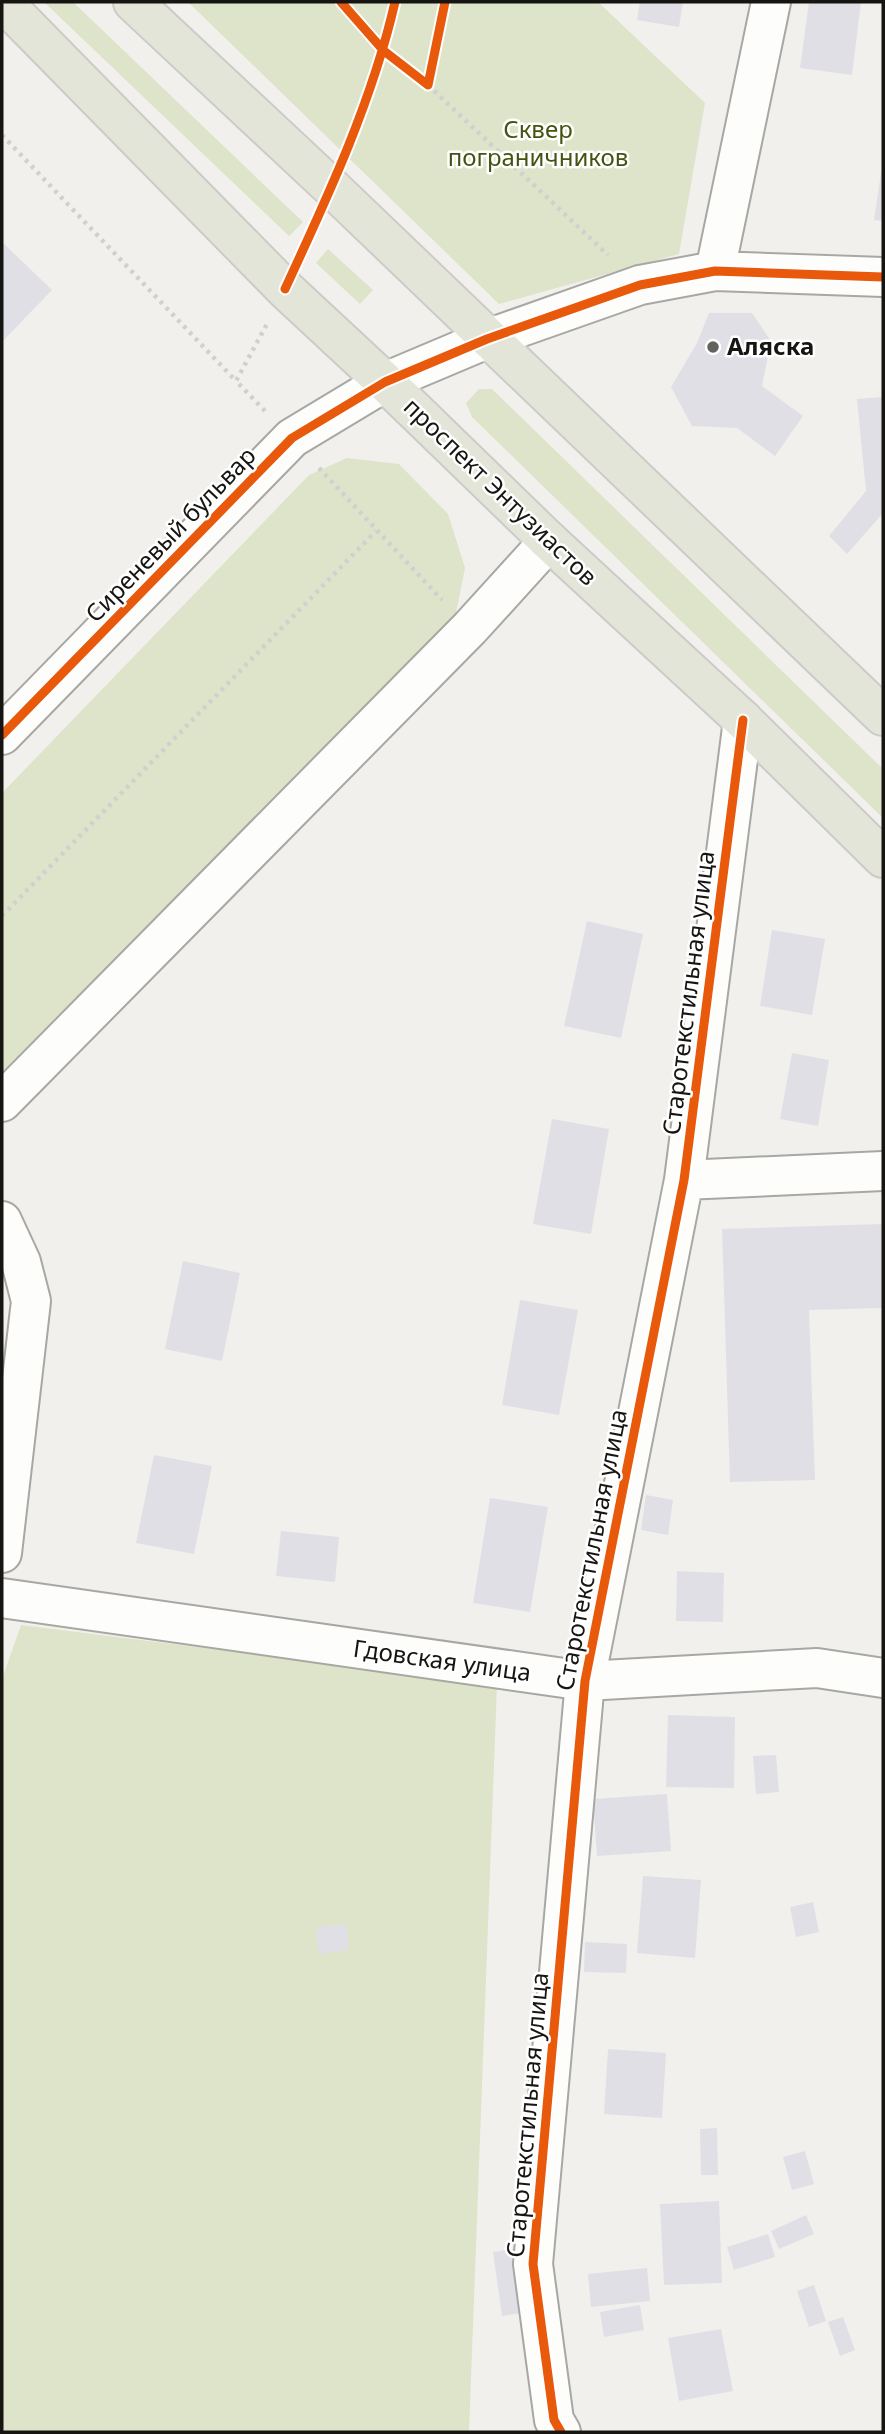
<svg xmlns="http://www.w3.org/2000/svg" width="885" height="2434" font-family="'Noto Sans',sans-serif">
	<style>
		.green { fill: #dde4c9 }
		.building { fill: #e0dfe6 }
		.lines { fill: none; stroke-linecap: round; stroke-linejoin: round }
		.minor-casing { stroke: #a9a7a3; stroke-width: 42 }
		.major-casing { stroke: #cccbc8; stroke-width: 42 }
		.path { stroke: #d0d0ce; stroke-width: 4.5; stroke-dasharray: 3.5 5; stroke-linecap: butt }
		.minor { stroke: #fdfdfc; stroke-width: 38 }
		.major { stroke: #e4e5d9; stroke-width: 38 }
		.cycleway-casing { stroke: #fff; stroke-width: 13 }
		.cycleway { stroke: #e8590c; stroke-width: 9 }
		.poi-dot { fill: #63625e; stroke: #fff; stroke-width: 2.5 }
		.labels { text-anchor: middle; stroke-width: 5; stroke-linejoin: round; paint-order: stroke }
		.park-label { font-size: 24px; fill: #435310; stroke: #fff }
		.poi-label { font-size: 24px; font-weight: bold; fill: #161512; stroke: #fff; text-anchor: start }
		.street-label { font-size: 24px; fill: #161512; stroke: #fff }
	</style>
	<rect width="100%" height="100%" fill="#f2f0ec"/>
	<!-- green -->
	<path class="green" d="M44,2h29l230,220 -14,14z
		M188,2h410l107,101 -26,151 -180,50z
		M328,249l45,41 -13,14 -44,-41z
		M479,389h13l391,380v49l-411,-401 -6,-14z
		M347,458l52,6 49,50 17,54 -10,50 -453,466v-291l307,-318z
		M21,1625l476,60 -28,747h-467v-753z"/>
	<!-- building -->
	<path class="building" d="M640,2h43l-4,25 -42,-7z
		M809,2h52l-9,73 -52,-7z
		M882,166h1v55l-9,-1z
		M2,242l50,48 -50,52z
		M709,313h43l19,28 -9,45 41,30 -28,40 -38,-28 -45,-2 -21,-39 26,-44z
		M883,397v116l-36,41 -18,-18 37,-45 -9,-92z
		M587,921l56,13 -22,104 -57,-12z
		M772,930l53,9 -13,76 -52,-9z
		M792,1053l37,7 -11,66 -38,-7z
		M552,1119l57,10 -18,105 -58,-10z
		M883,1224v84l-74,2 6,170 -85,2 -8,-253z
		M183,1261l57,12 -18,88 -57,-12z
		M520,1300l58,10 -19,105 -57,-10z
		M154,1455l58,11 -18,88 -58,-11z
		M646,1495l27,5 -5,35 -27,-5z
		M490,1498l58,9 -18,105 -57,-9z
		M281,1531l58,6 -4,45 -59,-6z
		M677,1571l47,2 -1,49 -47,-1z
		M668,1715l67,2 -1,71 -68,-1z
		M776,1755l3,37 -23,2 -3,-38z
		M667,1794l4,57 -74,5 -4,-57z
		M643,1876l58,4 -6,78 -58,-5z
		M813,1902l6,30 -23,5 -6,-30z
		M346,1924l3,26 -30,4 -3,-27z
		M585,1942l42,2 -1,29 -42,-1z
		M608,2049l58,4 -4,65 -58,-4z
		M717,2128l1,47h-17l-1,-46z
		M805,2151l9,33 -22,6 -9,-33z
		M719,2201l3,82 -58,2 -4,-81z
		M806,2215l8,19 -35,15 -8,-18z
		M768,2234l7,23 -41,13 -7,-23z
		M527,2247l9,64 -34,5 -9,-64z
		M647,2268l3,33 -59,6 -3,-33z
		M814,2285l12,36 -17,6 -12,-36z
		M640,2305l4,25 -40,7 -4,-25z
		M843,2317l12,33 -15,6 -12,-34z
		M721,2329l12,62 -54,10 -11,-63z"/>
	<g class="lines">
		<defs>
			<path id="minor" d="M715,271l56,-269
				M2,735l290,-297 93,-56 102,-43 153,-54 75,-14 168,6
				M2,1102l468,-474 79,-87
				M684,1180l199,-9
				M2,1221l19,41 10,39 -29,252
				M2,1598l583,83 232,-13 66,10
				M561,2432l-7,-12 -21,-156 52,-583 99,-501 59,-460"/>
			<path id="major" d="M3,2l282,287 100,93 164,159 194,179 140,138
				M133,2l199,186 551,528"/>
		</defs>
		<!-- minor casing -->
		<use href="#minor" class="minor-casing"/>
		<!-- major casing -->
		<use href="#major" class="major-casing"/>
		<!-- path -->
		<path class="path" d="M428,85l180,170
			M2,135l234,246
			M265,411l-29,-30 31,-57
			M319,468l123,132
			M2,916l374,-385"/>
		<!-- minor -->
		<use href="#minor" class="minor"/>
		<!-- major -->
		<use href="#major" class="major"/>
		<defs>
			<path id="cycleway" d="M341,2l43,49 44,34 17,-83
				M285,289c43,-93 87,-187 110,-287
				M2,735l290,-297 93,-56 102,-43 153,-54 75,-14 168,6
				M561,2432l-7,-12 -21,-156 52,-583 99,-501 59,-460"/>
		</defs>
		<!-- cycleway casing -->
		<use href="#cycleway" class="cycleway-casing"/>
		<!-- cycleway -->
		<use href="#cycleway" class="cycleway"/>
	</g>
	<!-- markers -->
	<circle class="poi-dot" cx="713" cy="347" r="7"/>
	<g class="labels">
		<!-- park labels -->
		<g class="park-label">
			<text x="538" y="138">Сквер<tspan x="538" dy="28">пограничников</tspan></text>
		</g>
		<!-- poi labels -->
		<g class="poi-label">
			<text x="727" y="355">Аляска</text>
		</g>
		<!-- street labels -->
		<g class="street-label">
			<text transform="translate(500 492) rotate(44)" y="8">проспект Энтузиастов</text>
			<text transform="translate(171 535) rotate(-46)" y="8">Сиреневый бульвар</text>
			<text transform="translate(689 993) rotate(-83)" y="8">Старотекстильная улица</text>
			<text transform="translate(592 1550) rotate(-79)" y="8">Старотекстильная улица</text>
			<text transform="translate(442 1661) rotate(8)" y="8">Гдовская улица</text>
			<text transform="translate(528 2115) rotate(-85)" y="8">Старотекстильная улица</text>
		</g>
	</g>
	<!-- border -->
	<rect width="885" height="2434" fill="none" stroke="#161512" stroke-width="7"/>
</svg>
